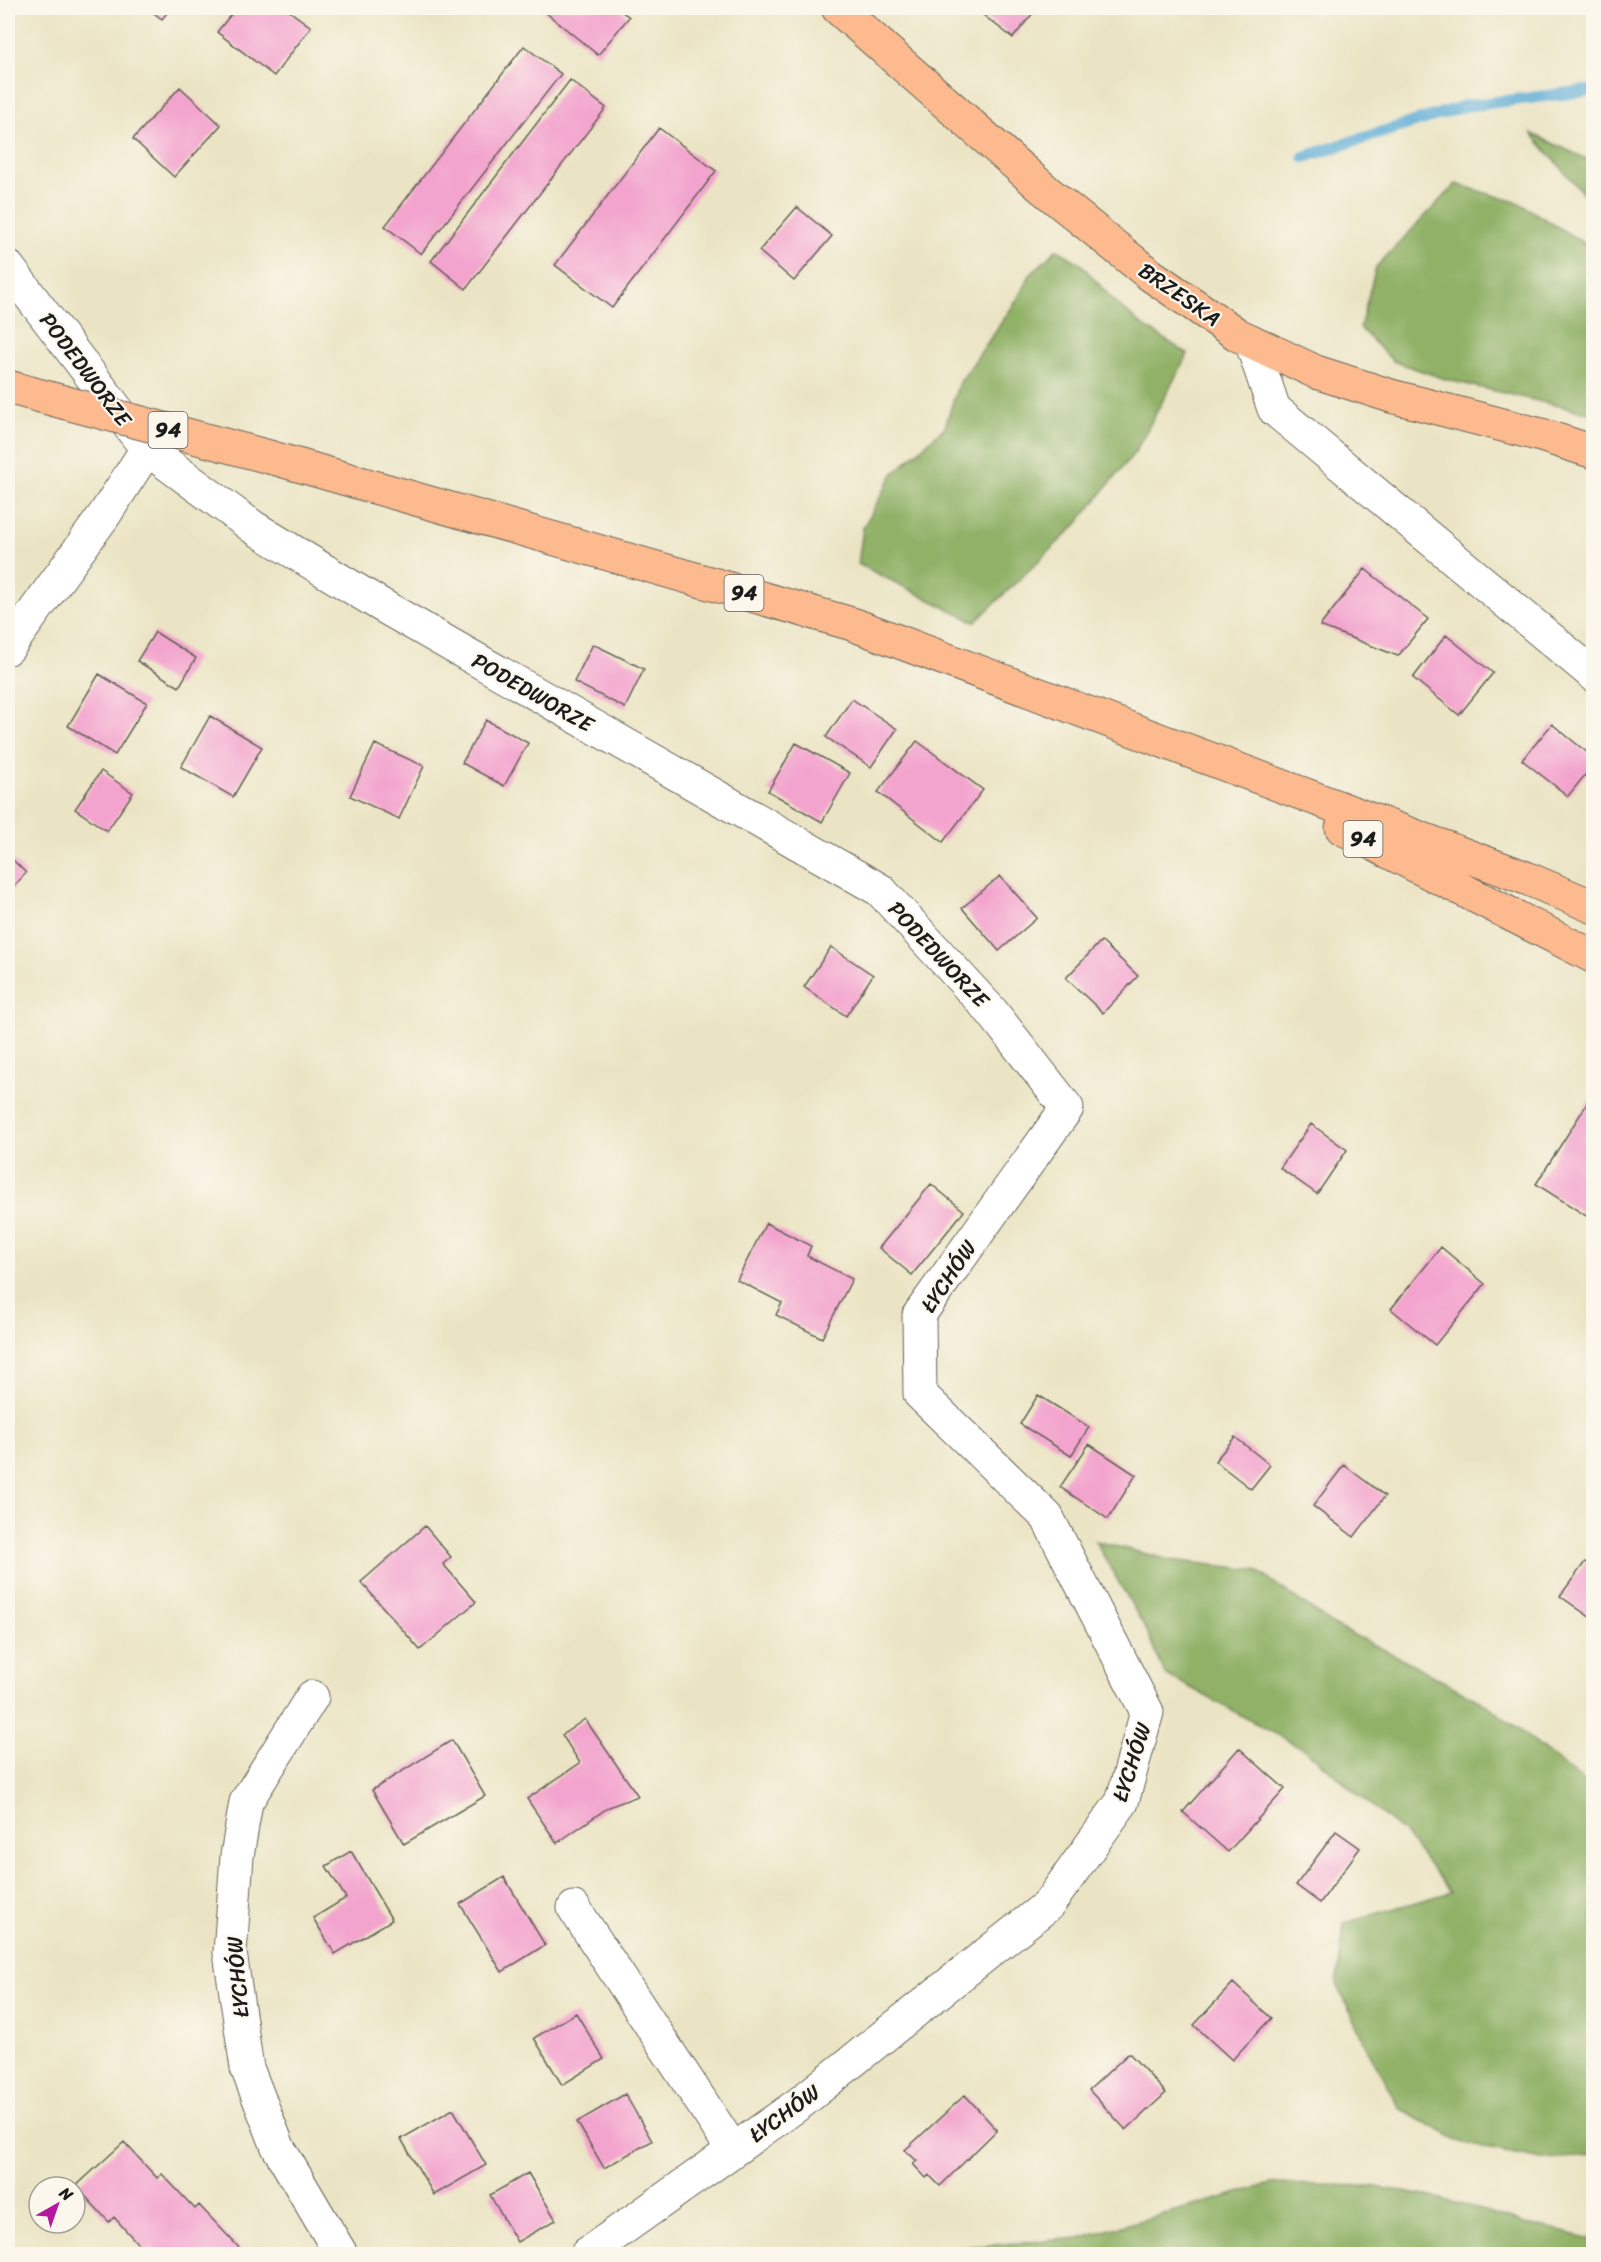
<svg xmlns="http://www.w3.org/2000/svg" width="1601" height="2262" font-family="Sriracha,sans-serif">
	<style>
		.forest { fill: #90b166; stroke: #566641; stroke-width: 1.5 }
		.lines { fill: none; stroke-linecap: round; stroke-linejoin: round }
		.stream { stroke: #5aabd5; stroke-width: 12 }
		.building { fill: #f3a4ce }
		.minor-casing { stroke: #646257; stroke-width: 35 }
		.major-casing { stroke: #646257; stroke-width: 35 }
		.minor { stroke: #fff; stroke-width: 33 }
		.major { stroke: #fcba8e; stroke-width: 33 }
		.major-bridge-casing { stroke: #646257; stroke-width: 35; stroke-linecap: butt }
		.major-bridge { stroke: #fcba8e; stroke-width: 33 }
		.labels { text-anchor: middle; stroke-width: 4.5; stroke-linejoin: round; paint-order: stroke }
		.shield { fill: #fbf7ec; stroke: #5f5e5a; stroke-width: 1.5 }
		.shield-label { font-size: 21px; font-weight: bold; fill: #1c1c1c }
		.street-label { font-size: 22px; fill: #1c1c1c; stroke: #fbf7ec }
	</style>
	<rect width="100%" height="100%" fill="#fbf7ec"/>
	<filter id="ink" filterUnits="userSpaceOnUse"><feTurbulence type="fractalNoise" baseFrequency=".0167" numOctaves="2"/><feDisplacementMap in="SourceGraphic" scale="12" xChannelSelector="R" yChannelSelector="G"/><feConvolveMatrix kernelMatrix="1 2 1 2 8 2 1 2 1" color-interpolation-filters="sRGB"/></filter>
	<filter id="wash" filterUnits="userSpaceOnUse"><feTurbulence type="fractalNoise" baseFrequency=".008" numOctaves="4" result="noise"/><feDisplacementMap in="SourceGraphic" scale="24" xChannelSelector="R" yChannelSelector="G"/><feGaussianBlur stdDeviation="1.35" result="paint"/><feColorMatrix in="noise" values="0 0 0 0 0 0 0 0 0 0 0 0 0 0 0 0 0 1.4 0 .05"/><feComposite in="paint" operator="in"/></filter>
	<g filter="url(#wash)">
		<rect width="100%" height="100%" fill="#ebe4c4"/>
		<!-- forest -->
		<path class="forest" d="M1531,133l62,29v43z
			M1456,184l63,19 74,46v165l-145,-34 -55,-19 -33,-33 16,-61z
			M1057,249l24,15 31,35 27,24 49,31 -53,98 -59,73 -101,97 -117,-58 5,-36 30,-54 52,-47 13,-42 57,-82 15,-28z
			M1095,1541l75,19 86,10 79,56 70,34 85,47 103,82v367l-51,3 -77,-15 -65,-35 -32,-59 -31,-66 7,-61 107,-31 -48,-60 -98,-82 -140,-76 -18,-43z
			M1271,2184l100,2 71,13 90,26 61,14v15h-698l9,-2 175,-14z"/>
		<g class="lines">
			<!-- stream -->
			<path class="stream" d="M1304,157l161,-51 129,-16"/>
		</g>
		<g id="blocks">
			<!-- building -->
			<path class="building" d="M147,8h24l-9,11z
				M236,8h49l26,19 -37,49 -57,-44z
				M540,8h77l12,9 -31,38z
				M974,8h63l-24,30z
				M524,46l37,28 -140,180 -36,-28z
				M570,80l36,28 -140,181 -35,-28z
				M180,87l41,38 -47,52 -41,-38z
				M659,128l57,43 -104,137 -57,-43z
				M797,207l35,29 -38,45 -35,-30z
				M1365,569l63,50 -30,37 -78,-30z
				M155,632l41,26 -17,29 -42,-26z
				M1446,635l47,38 -34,42 -46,-37z
				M593,644l51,25 -19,39 -51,-26z
				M99,674l48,29 -32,52 -47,-29z
				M852,699l45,30 -26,38 -45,-30z
				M210,716l52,31 -29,50 -52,-30z
				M486,720l42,23 -24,43 -42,-23z
				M1552,724l42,34v6l-26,32 -46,-36z
				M917,741l66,49 -40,52 -65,-50z
				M796,743l54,30 -28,49 -54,-31z
				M375,744l49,22 -25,53 -49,-23z
				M101,771l32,22 -26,38 -32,-22z
				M8,855l18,18 -18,20z
				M1000,876l37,42 -38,33 -37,-43z
				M1101,941l37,35 -35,37 -37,-35z
				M831,947l42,28 -27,41 -42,-29z
				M1590,1099l4,2v120l-58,-37z
				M1311,1124l36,26 -30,44 -37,-26z
				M931,1184l33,27 -52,64 -33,-27z
				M766,1223l45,23 -4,10 45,23 -30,59 -46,-23 6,-12 -45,-23z
				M1441,1247l44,37 -50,61 -44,-36z
				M1038,1395l51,32 -18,29 -51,-32z
				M1235,1437l35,28 -19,24 -36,-28z
				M1089,1444l47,31 -28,44 -48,-32z
				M1344,1465l41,31 -31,41 -41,-31z
				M425,1526l26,31 -8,7 33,38 -56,48 -59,-68z
				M1585,1562l9,6v52l-34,-24z
				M585,1719l53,77 -29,11 -52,36 -30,-44 53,-36 -18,-28z
				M452,1740l33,56 -81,48 -32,-54z
				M1239,1748l46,41 -57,63 -45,-40z
				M1336,1831l24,17 -40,55 -24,-18z
				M351,1851l41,69 -57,34 -22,-36 33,-20 -20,-32z
				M504,1877l41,68 -43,27 -42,-68z
				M1233,1983l38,35 -39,42 -38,-35z
				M576,2013l28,46 -42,26 -28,-47z
				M1129,2053l37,40 -40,37 -37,-40z
				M625,2094l27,47 -48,27 -27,-46z
				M965,2095l32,35 -57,56 -11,-11 -3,3 -13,-14 4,-3 -12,-11z
				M453,2109l33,56 -52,30 -33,-56z
				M124,2142l33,36 5,-4 33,35 4,-4 46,49h-87l-6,-6 -6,5 -32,-36 -5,5 -33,-36z
				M528,2173l28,47 -39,22 -27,-47z"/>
		</g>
	</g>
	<g filter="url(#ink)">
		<use href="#blocks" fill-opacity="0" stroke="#646257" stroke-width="1.5"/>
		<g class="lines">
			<defs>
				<path id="minor" d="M8,267l139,182 106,78 128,78 499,285 112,122 75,96 -148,207 1,79 127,123 100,195 -25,90 -74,103 -248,198 -213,151
					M1251,341l23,68 320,266
					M8,648l97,-134 42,-65
					M312,1697l-66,105 -9,54 -7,97 17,115 31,79 63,107
					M574,1908l159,242"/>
				<path id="major" d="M838,8l207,182 104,84 89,61 78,37 75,24 150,39 53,17
					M8,387l55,15
					M273,458l579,166 674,254 68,29
					M1342,828l252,129"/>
			</defs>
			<!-- minor casing -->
			<use href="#minor" class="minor-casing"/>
			<!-- major casing -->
			<use href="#major" class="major-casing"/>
			<!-- minor -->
			<use href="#minor" class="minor"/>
			<!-- major -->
			<use href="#major" class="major"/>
			<defs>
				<path id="major-bridge" d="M63,402l210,56"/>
			</defs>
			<!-- major-bridge casing -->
			<use href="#major-bridge" class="major-bridge-casing"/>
			<!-- major-bridge -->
			<use href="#major-bridge" class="major-bridge"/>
		</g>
	</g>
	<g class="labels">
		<!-- shield labels -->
		<g class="shield">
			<rect x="148.5" y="412" width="39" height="36" rx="4.5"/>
			<rect x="724.5" y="575" width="39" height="36" rx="4.5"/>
			<rect x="1343.5" y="821" width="39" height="36" rx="4.5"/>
		</g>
		<g class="shield-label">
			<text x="168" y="437">94</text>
			<text x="744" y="600">94</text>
			<text x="1363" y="846">94</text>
		</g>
		<!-- street labels -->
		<g class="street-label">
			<text transform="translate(1180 294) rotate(35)" y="8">BRZESKA</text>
			<text transform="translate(86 369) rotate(53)" y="8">PODEDWORZE</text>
			<text transform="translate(533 692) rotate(30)" y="8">PODEDWORZE</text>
			<text transform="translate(939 954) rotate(47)" y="8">PODEDWORZE</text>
			<text transform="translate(948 1276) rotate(-56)" y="8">ŁYCHÓW</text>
			<text transform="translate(1131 1762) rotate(-72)" y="8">ŁYCHÓW</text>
			<text transform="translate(237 1977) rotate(-95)" y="8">ŁYCHÓW</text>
			<text transform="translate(784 2113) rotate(-36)" y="8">ŁYCHÓW</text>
		</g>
	</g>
	<!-- margin -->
	<rect width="1601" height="2262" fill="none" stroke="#fbf7ec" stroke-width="30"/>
	<!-- north arrow -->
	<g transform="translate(57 2205) rotate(40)"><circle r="28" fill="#fbf7ec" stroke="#a29f99" stroke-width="1.5"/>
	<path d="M0-4.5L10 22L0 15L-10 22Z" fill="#b5179e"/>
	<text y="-9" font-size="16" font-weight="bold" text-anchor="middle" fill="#1c1c1c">N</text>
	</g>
</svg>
